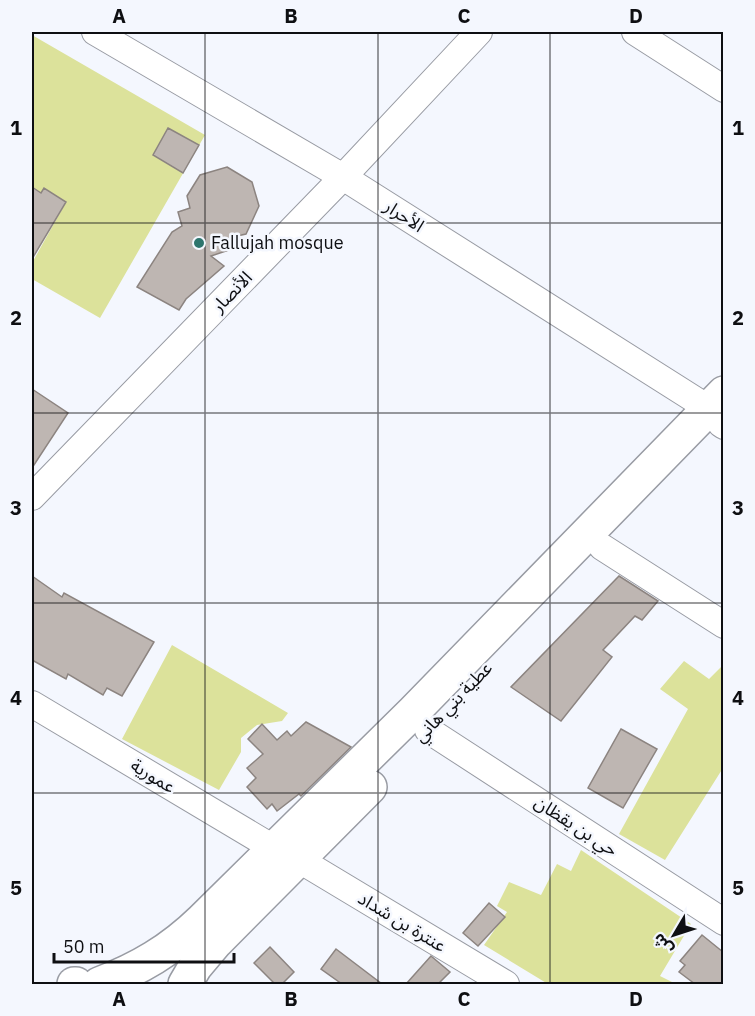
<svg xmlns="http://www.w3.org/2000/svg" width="755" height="1016" font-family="'IBM Plex Sans','Noto Sans Arabic',sans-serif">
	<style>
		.green { fill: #dce29b }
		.building { fill: #beb6b2; stroke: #8c8480; stroke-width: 1.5 }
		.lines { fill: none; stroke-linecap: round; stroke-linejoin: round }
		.street-casing { stroke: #989ba3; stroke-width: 28 }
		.secondary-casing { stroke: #989ba3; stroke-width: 36 }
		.primary-casing { stroke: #989ba3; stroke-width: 36 }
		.street { stroke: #fff; stroke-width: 26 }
		.secondary { stroke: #fff; stroke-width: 33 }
		.primary { stroke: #fff; stroke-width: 33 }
		.grid { fill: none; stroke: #0e0f12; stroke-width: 1.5; stroke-opacity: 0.55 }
		.poi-dot { fill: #2d756d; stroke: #f4f7fe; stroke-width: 2 }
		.labels { text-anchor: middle; stroke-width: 5; stroke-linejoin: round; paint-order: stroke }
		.street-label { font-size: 18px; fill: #0e0f12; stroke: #f4f7fe }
		.poi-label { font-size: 18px; fill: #0e0f12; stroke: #f4f7fe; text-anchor: start }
		.neatline { fill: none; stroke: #0e0f12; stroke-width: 2 }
		.grid-label { font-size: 20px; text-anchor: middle; font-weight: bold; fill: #0e0f12 }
	</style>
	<rect width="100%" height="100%" fill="#f4f7fe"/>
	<!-- green -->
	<path class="green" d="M32,35l173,100 -105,183 -68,-39v-16l34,-61 -22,-13 -5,8 -7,-5z
		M172,645l116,68 -6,8 -25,4 -16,13v14l-22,38 -97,-51z
		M684,661l25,18 14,-14v103l-58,92 -46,-26 69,-125 -28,-20z
		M581,850l110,74 -31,52 16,8h-128l-64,-39 23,-33 -10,-6 12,-24 32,13 16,-31 14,7z"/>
	<!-- building -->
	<path class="building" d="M168,128l31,17 -16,28 -30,-18z
		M227,167l25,15 7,24 -13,28 -14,3 3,11 -24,8 13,10 -38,33 -7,11 -42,-23 35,-55 10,-6 -4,-14 12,-4 -3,-12 13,-21z
		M32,187l9,6 3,-5 22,14 -34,57z
		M32,389l36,24 -36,55z
		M32,576l30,21 2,-4 90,49 -32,54 -15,-8 -4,7 -35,-21 -2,5 -34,-19z
		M619,576l39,25 -16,19 -7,-4 -32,34 9,7 -51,64 -50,-34z
		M306,722l45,25 -50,49 -2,-2 -22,17 -5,-7 -5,5 -20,-22 9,-9 -9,-10 16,-14 -15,-15 14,-15 15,16 10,-9 4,5z
		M621,729l36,20 -34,59 -35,-20z
		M489,903l16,14 -27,29 -15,-13z
		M702,935l21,17v32h-28l-16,-12 6,-7 -5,-4z
		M270,947l24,25 -12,12h-7l-21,-21z
		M336,949l46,35h-40l-21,-15z
		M431,956l19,16 -12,12h-32z"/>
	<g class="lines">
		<defs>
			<path id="street" d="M95,32l248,145 365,231
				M635,32l89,57
				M721,424l3,2
				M32,497l311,-320 136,-145
				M602,547l122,78
				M32,704l243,145
				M428,730l296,192
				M298,859l208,125"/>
			<path id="secondary" d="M99,984c40,-15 72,-34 103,-64l211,-208 311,-319
				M185,984l10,-17 21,-25 154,-155"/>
			<path id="primary" d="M74,984h2"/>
		</defs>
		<!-- street casing -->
		<use href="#street" class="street-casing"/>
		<!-- secondary casing -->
		<use href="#secondary" class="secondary-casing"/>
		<!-- primary casing -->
		<use href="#primary" class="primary-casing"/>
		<!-- street -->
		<use href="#street" class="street"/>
		<!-- secondary -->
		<use href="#secondary" class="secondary"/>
		<!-- primary -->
		<use href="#primary" class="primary"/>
	</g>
	<!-- grid -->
	<path class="grid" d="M205,32v952M378,32v952M550,32v952M32,223h692M32,413h692M32,603h692M32,793h692"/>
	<!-- markers -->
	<circle class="poi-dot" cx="199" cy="243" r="6"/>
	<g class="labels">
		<!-- street labels -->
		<g class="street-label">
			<text transform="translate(404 216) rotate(33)" y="6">الأحرار</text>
			<text transform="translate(232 292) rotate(-46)" y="6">الأنصار</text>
			<text transform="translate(453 702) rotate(-46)" y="6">عطية بني هاني</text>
			<text transform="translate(153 776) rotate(31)" y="6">عمورية</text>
			<text transform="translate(576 826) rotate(33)" y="6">حي بن يقظان</text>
			<text transform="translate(402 922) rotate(31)" y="6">عنترة بن شداد</text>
		</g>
		<!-- poi labels -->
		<g class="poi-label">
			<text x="211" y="249">Fallujah mosque</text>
		</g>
	</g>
	<!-- border -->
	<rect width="755" height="1016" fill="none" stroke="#f4f7fe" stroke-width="66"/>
	<!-- north arrow -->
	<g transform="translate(674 935) rotate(231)" stroke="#f4f7fe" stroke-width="4.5" paint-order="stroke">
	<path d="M0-4.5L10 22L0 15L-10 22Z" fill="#0e0f12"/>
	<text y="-9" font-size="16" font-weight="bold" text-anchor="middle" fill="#0e0f12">ش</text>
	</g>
	<!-- scale -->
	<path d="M54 953v9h180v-9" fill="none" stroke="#0e0f12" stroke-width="3"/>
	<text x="63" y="953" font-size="18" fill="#0e0f12" stroke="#f4f7fe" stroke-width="4.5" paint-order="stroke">50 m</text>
	<rect x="33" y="33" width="689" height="950" class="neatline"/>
	<g class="grid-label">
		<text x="119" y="23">A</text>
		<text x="291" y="23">B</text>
		<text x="464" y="23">C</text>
		<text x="636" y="23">D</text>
		<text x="16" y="135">1</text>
		<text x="738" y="135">1</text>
		<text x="16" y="325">2</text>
		<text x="738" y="325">2</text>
		<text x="16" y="515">3</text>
		<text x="738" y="515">3</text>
		<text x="16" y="705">4</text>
		<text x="738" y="705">4</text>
		<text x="16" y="895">5</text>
		<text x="738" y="895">5</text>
		<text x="119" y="1006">A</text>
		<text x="291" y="1006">B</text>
		<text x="464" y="1006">C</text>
		<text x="636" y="1006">D</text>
	</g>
</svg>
